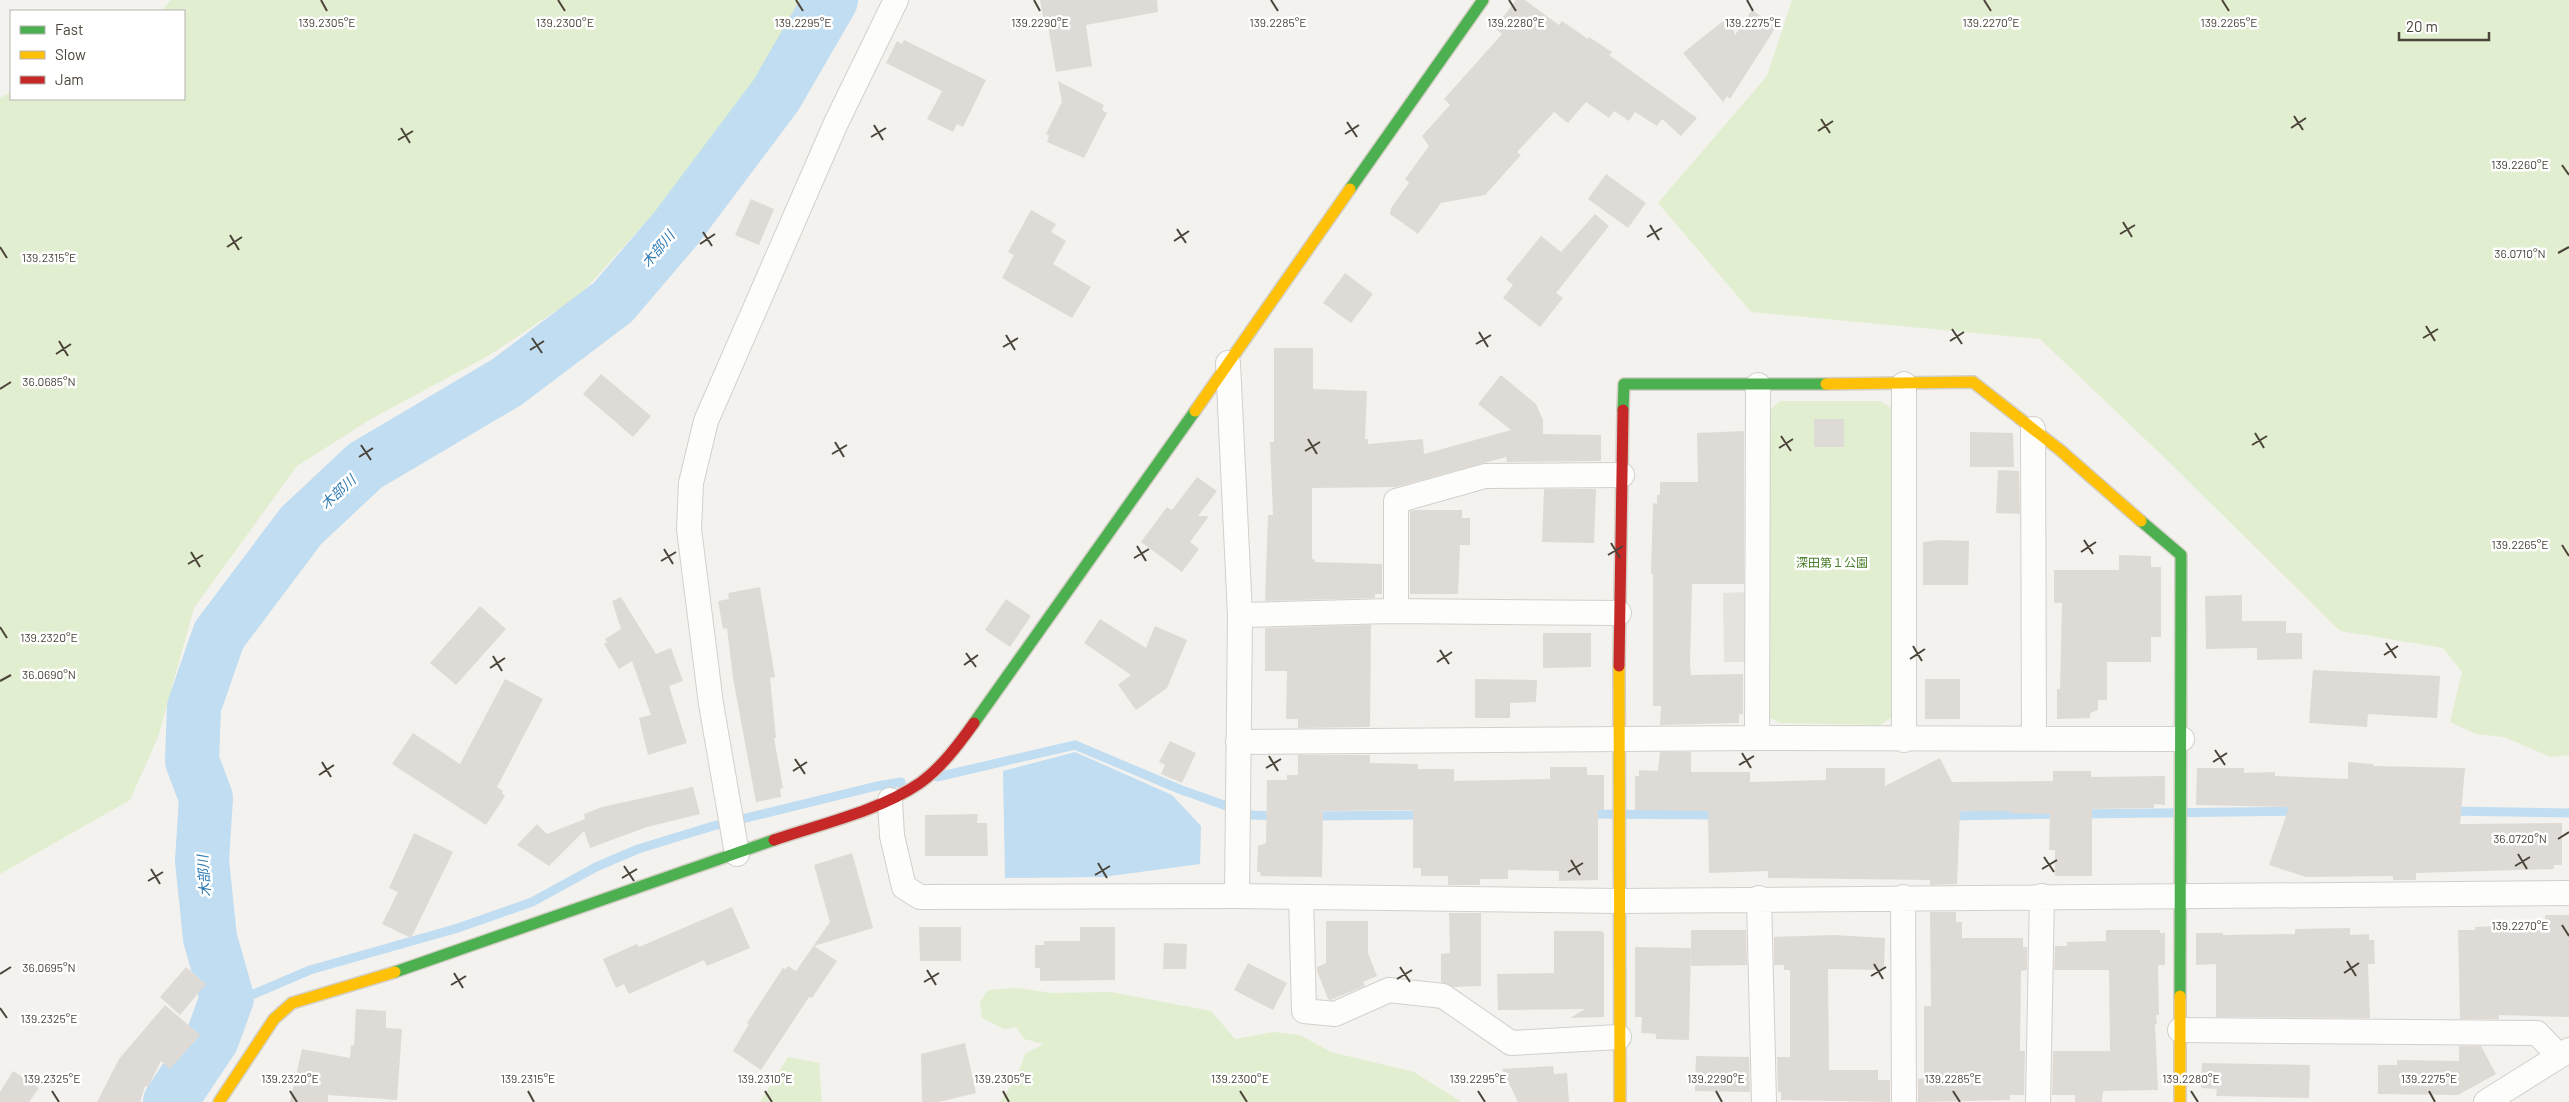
<svg xmlns="http://www.w3.org/2000/svg" width="2569" height="1102" font-family="Barlow,'Noto Sans JP',sans-serif">
	<style>
		.green { fill: #e1eecf }
		.parking { fill: #e6e3df }
		.water { fill: #c0ddf1 }
		.lines { fill: none; stroke-linecap: round; stroke-linejoin: round }
		.stream { stroke: #c0ddf1; stroke-width: 9 }
		.river { stroke: #c0ddf1; stroke-width: 54 }
		.building { fill: #dedbd6 }
		.street-casing { stroke: #d2d0cb; stroke-width: 26 }
		.fast-casing { stroke: #d3cfc5; stroke-width: 14 }
		.slow-casing { stroke: #d3cfc5; stroke-width: 14 }
		.jam-casing { stroke: #d3cfc5; stroke-width: 14 }
		.street { stroke: #fdfdfc; stroke-width: 24 }
		.fast { stroke: #4caf50; stroke-width: 11 }
		.slow { stroke: #ffc107; stroke-width: 11 }
		.jam { stroke: #c62828; stroke-width: 11 }
		.ticks { fill: none; stroke: #4b4439; stroke-width: 2 }
		.labels { text-anchor: middle; stroke-width: 5; stroke-linejoin: round; paint-order: stroke }
		.park-label { font-size: 12px; fill: #4a7f2a; stroke: #fff }
		.water-label { font-size: 14px; font-style: italic; fill: #2e7ab2; stroke: #fff }
		.ticks-label { font-size: 12px; text-anchor: middle; fill: #4b4439; stroke: #fff; stroke-width: 5; stroke-linejoin: round; paint-order: stroke }
	</style>
	<rect width="100%" height="100%" fill="#f4f2ee"/>
	<!-- green -->
	<path class="green" d="M171,0h631l-42,73 -90,122 -89,99 -93,62 -117,63 -74,47 -103,142 -36,129 -28,63 -130,74v-776l11,-6v7h173v-88h-23z
		M1792,0h777v755l-18,2 -47,-20 -28,-3 -26,-12 12,-50 -19,-24 -103,-17 -173,-171 -127,-121 -289,-27 -93,-109 109,-127z
		M1780,401h101l11,8 2,307 -14,9 -100,-2 -10,-5v-308z
		M1016,988l37,5 58,-1 100,19 24,28 38,-7 27,3 31,17 83,20 48,30h-462l17,-25 8,-23 19,-10 -20,-5 -8,-12 -12,2 -22,-11 -2,-16 8,-12z
		M788,1057l31,6 3,39h-62z"/>
	<!-- parking -->
	<path class="parking" d="M1749,592v70h-25l-1,-69z"/>
	<!-- water -->
	<path class="water" d="M1075,752l97,43 29,31 -1,38 -97,13 -98,1 -2,-107z"/>
	<g class="lines">
		<!-- stream -->
		<path class="stream" d="M937,777l138,-32 104,44 73,26 24,1
			M2449,811l120,2
			M1587,814l132,1
			M2082,814l217,-3
			M1312,816l112,-1
			M1949,816l112,-2
			M227,998l20,-1 63,-27 148,-42 74,-26 64,-35 42,-18 75,-23 164,-40 24,-4"/>
		<!-- river -->
		<path class="river" d="M170,1102l42,-63 15,-41 -17,-60 -8,-77 4,-63 -14,-37 2,-54 25,-72 82,-109 64,-60 142,-84 106,-80 64,-75 99,-132 55,-95"/>
	</g>
	<!-- building -->
	<path class="building" d="M1040,0h117l1,12 -72,13 6,41 -36,6 -8,-46h-3z
		M1516,0h9l34,25 3,-4 26,18 1,-2 23,15 -3,3 88,63 -16,18 -19,-17 -5,7 -22,-14 -6,9 -15,-10 -5,7 -23,-16 -18,21 -14,-11 -37,40 4,3 -36,40 -44,8 -23,31 -28,-20 1,-6 18,-25 -4,-4 24,-33 -7,-10 28,-31 -6,-6 58,-65 -7,-6z
		M1752,10l24,17 -46,72 -3,-3 -4,6 -40,-49 45,-36 7,18z
		M904,40l82,40 -23,47 -6,-3 -4,8 -26,-13 15,-28 -56,-28 11,-22 5,3z
		M1058,81l46,24 -2,5 5,3 -23,45 -37,-16 2,-6 -3,-2 16,-32z
		M1606,174l40,29 -18,25 -40,-29z
		M751,199l23,10 -15,36 -24,-10z
		M1031,210l25,14 -5,8 15,9 -13,23 38,23 -19,31 -70,-40 12,-23 -6,-3z
		M1595,214l14,12 -53,67 7,5 -23,29 -37,-29 10,-13 -7,-6 35,-43 20,16z
		M1345,273l28,21 -22,29 -28,-20z
		M1274,348h39v41l54,2 -2,48h3v5l55,-5 1,15 87,-24 -33,-26 23,-29 35,29 7,16v14l58,1v26l-94,1 -1,-5 -110,30 -84,1v71l3,1v2l67,2v30h-7v4l-110,3 3,-86h5l-3,-73h4z
		M601,374l50,42 -18,21 -50,-43z
		M1814,419h30v28h-30z
		M1744,431v153h-52l-2,80 1,11 52,-1v40h-4v9l-79,2 1,-19h-8v-132h-2l2,-71 4,1v-9h3v-13h38l-1,-49z
		M1970,432l43,1 1,34h-44z
		M1998,470l21,1 1,43 -24,-1z
		M1197,477l20,14 -19,25h11l-19,26 9,7 -17,23 -41,-30 26,-35 5,3z
		M1544,489h52l-2,54 -52,-1z
		M1416,510h46v8h8v27h-10l-2,49h-48v-83z
		M1940,540l29,1 -1,44h-45v-43z
		M2119,555l32,1v11h10v70h-10v25h-44v38h-9v10l-8,3v5l-33,1v-30h3l2,-86h-8v-33h65z
		M760,587l15,90 -5,1 6,60h-2l9,50 -3,1 1,8 -25,5 -23,-124 -6,-50 -4,1 -5,-28 11,-2 -1,-6z
		M2242,595v26h44v12h16v26l-45,1v-12l-51,1 -1,-53z
		M621,597l35,57 15,-6 12,33 -14,5 18,57 -39,12 -9,-37 12,-3 -19,-54 -13,8 -15,-25 3,-2 -2,-3 16,-10 -9,-28z
		M1006,599l25,17 -21,31 -25,-17z
		M480,606l26,23 -50,56 -26,-22z
		M1100,619l46,29 9,-22 32,14 -20,48 -31,22 -18,-25 13,-10 -47,-32z
		M1371,625l-1,102 -72,1v-9h-12l1,-48h-22v-43z
		M1543,633h48v34l-48,1z
		M2313,670l127,6 -3,42 -69,-4 -1,13 -58,-4z
		M505,679l38,20 -46,88 6,4 -1,2 3,3 -19,29 -94,-61 21,-31 47,31z
		M1475,679l62,1 -1,22 -26,1v15h-35z
		M1925,679h35v40h-35z
		M1170,741l26,12 -14,30 -21,-9 4,-9 -6,-3z
		M1660,752h31v20h59v10l76,-2v-12h59v18l55,-28 12,24 101,-1v-10h38v6l74,-1v29l-11,-1v4l-62,1v67h-37v-26h-6l1,-36 -39,-1 -1,-2h-50l-3,73 -27,1v-5l-162,-2v-7l-59,2 -1,-62 -73,-1v-34h4v-6l19,1z
		M1298,755h72v8l48,1v5h36v12l96,-2v-12h37v8h17v35h-6v70l-39,1v-10l-51,-1v9h-28v6h-32v-9h-27v-8h-8v-58l-90,1 -1,66 -61,-1 -1,-4h-3l1,-26 8,-3 1,-63h20v-5h11z
		M2348,762l25,2v2l92,2 -5,56 102,-1v42h-8v4l-138,4v7h-23v-4l-87,1 -37,-12 20,-58 -93,-2 1,-37h47v5l31,-1v4l73,3z
		M693,787l7,27 -53,13 -57,21 -6,-17 -35,35 -32,-21 20,-21 10,10 38,-15 -1,-5 18,-7z
		M978,814l-1,9h10l1,33h-63v-41z
		M414,833l39,19 -42,86 -29,-14 16,-32 -9,-4z
		M852,853l21,75 -59,18 23,15 -25,37 -3,-1 -48,73 -28,-19 16,-27 -2,-1 36,-55 3,1 2,-3 8,5 34,-49 -16,-57z
		M732,907l18,41 -43,18 -3,-6 -75,34 -5,-10 -8,4 -13,-29 34,-15 2,3z
		M1930,912h26v10h6v16h61v9h4v23l-6,1 -1,80h5l-1,44h-14v5l-92,2v-23l6,-1v-72h7z
		M1449,913h32v73l-27,1 -13,-5v-28l9,-1z
		M2545,915h24v102l-70,-2v4h-39l-2,-89h17v-3l26,-1v4h44z
		M1326,921h42v32l9,23 -14,6 2,4 -35,14 -2,-1 -11,-28v-4l9,-4z
		M919,927h42v34h-41z
		M1080,927h35v53l-75,1v-13h-5v-23h9v-4h36z
		M2350,928v7l19,-1v6h5l1,24h-7l2,54 -154,-1v-53l-20,1v-32h27v2l72,-1v-5z
		M1691,930h55l1,35 -56,1v-18l-2,92 -33,-1v-5l-15,-1 1,-16h-7v-70l56,1z
		M2106,930h54v3h5v32h-7l1,50h-3l1,9h-2l3,66 -55,1 -1,11h-27v-7h-23l1,-44h57l-1,-81h-55l1,-24h12v-4l39,-1z
		M1554,931h47l3,2v84l-34,1 15,-9 -87,1 -1,-36 57,-1z
		M1834,935l51,3 -1,32 -56,-1 1,101h49v10h12v22l-109,-2v-8h-3l-1,-35h13v-87h-6v-5h-10v-28z
		M1164,943l23,1 -1,25h-23z
		M1248,963l39,20 -14,27 -39,-20z
		M186,967l20,17 -26,31 -20,-18z
		M165,1005l35,30 -30,34 -9,-8 -13,26 -3,-1 -5,16h-43l22,-43z
		M356,1009l30,2v17l16,1 -5,71 -69,-5v7h-38l12,-53 48,9 1,-13h3z
		M965,1043l11,50 -37,9h-17l-1,-48z
		M2459,1046h22l15,28 -38,21 -80,-1v-29h19v-5l62,1z
		M1696,1056l53,1 1,35 -55,-1z
		M2202,1063l108,2 -1,33 -93,-2 1,-7 -16,-1z
		M1553,1066l1,8 13,-1 2,29h-51l-16,-33z
		M13,1071l26,17 -10,14h-29v-10z"/>
	<g class="lines">
		<defs>
			<path id="street" d="M1228,363l12,252 -3,281
				M1904,384v356
				M2033,429l1,308
				M1396,611v-110l89,-25 137,-1
				M1240,615l151,-4 228,2
				M1757,738l1,-353
				M1238,742l519,-4 425,1
				M890,800l2,36 12,51 16,10 317,-1 381,5 951,-8
				M737,854l-26,-150 -22,-175 2,-46 15,-62 130,-298 60,-123
				M1301,897l3,114 31,3 54,-24 54,6 68,47 108,-6
				M1903,897l1,205
				M1759,898l5,204
				M2180,1030l357,3 22,23
				M2038,1102l4,-206
				M2486,1102l83,-52"/>
			<path id="fast" d="M1350,189l133,-189
				M1623,410l1,-26h202
				M2141,521l40,34 -1,441
				M974,723l221,-312
				M395,972l379,-132"/>
			<path id="slow" d="M1826,384l147,-2 87,68 81,71
				M1195,411l155,-222
				M1619,666l1,436
				M219,1102l55,-83 18,-16 103,-31
				M2180,1102v-106"/>
			<path id="jam" d="M1619,666l4,-256
				M774,840c47,-16 105,-29 146,-57 21,-15 39,-39 54,-60"/>
		</defs>
		<!-- street casing -->
		<use href="#street" class="street-casing"/>
		<!-- fast casing -->
		<use href="#fast" class="fast-casing"/>
		<!-- slow casing -->
		<use href="#slow" class="slow-casing"/>
		<!-- jam casing -->
		<use href="#jam" class="jam-casing"/>
		<!-- street -->
		<use href="#street" class="street"/>
		<!-- fast -->
		<use href="#fast" class="fast"/>
		<!-- slow -->
		<use href="#slow" class="slow"/>
		<!-- jam -->
		<use href="#jam" class="jam"/>
	</g>
	<!-- ticks -->
	<path class="ticks" d="M321,0l6,11M558,0l7,11M796,0l7,11M1034,0l6,11M1271,0l7,11M1509,0l7,11M1747,0l6,11M1984,0l7,11M2222,0l7,11M2294,116l9,14M1821,119l9,14M1347,122l10,15M874,125l9,15M401,128l9,15M2291,128l15,-10M1818,131l15,-10M1345,134l14,-9M871,137l15,-9M398,140l15,-9M2562,165l7,10M2123,222l9,15M1650,225l9,15M1177,229l9,14M703,232l9,14M2120,234l15,-9M230,235l9,15M1647,237l15,-9M1174,241l15,-10M700,244l15,-10M0,247l7,11M227,247l15,-10M2558,253l11,-6M2426,326l9,15M1952,329l10,15M1479,332l9,15M1006,335l9,15M532,338l10,15M2423,338l15,-9M59,341l9,15M1950,341l14,-9M1476,344l15,-9M1003,347l15,-9M530,350l14,-9M56,354l15,-10M0,389l11,-7M2255,433l9,15M1781,436l10,15M1308,439l9,15M835,442l9,15M361,445l10,15M2252,445l15,-9M1779,448l14,-9M1305,451l15,-9M832,454l15,-9M359,457l14,-9M2084,540l9,14M1611,543l9,15M2562,545l7,11M1137,546l9,15M664,549l9,15M191,552l9,15M2081,552l15,-10M1608,555l15,-9M1134,558l15,-9M661,561l15,-9M188,564l15,-9M0,627l7,11M2386,643l10,15M1913,646l9,15M1440,650l9,14M966,653l10,14M2384,655l14,-9M493,656l9,15M1910,659l15,-10M1437,662l15,-10M964,665l14,-10M490,668l15,-10M0,681l11,-6M2215,750l10,15M1742,753l9,15M1269,756l9,15M795,759l10,15M322,762l9,15M2213,762l14,-9M1739,765l15,-9M1266,768l15,-9M793,771l14,-9M319,775l15,-10M2558,839l11,-7M2518,854l9,15M2044,857l10,15M1571,860l9,15M1098,863l9,15M624,866l10,15M2515,866l15,-9M151,869l9,15M2042,869l15,-9M1568,872l15,-9M1095,875l15,-9M622,878l15,-9M148,881l15,-9M2562,925l7,11M2347,961l9,15M1874,964l9,15M1400,967l10,15M927,970l9,15M454,973l9,15M2344,973l15,-10M0,974l11,-7M1871,976l15,-9M1397,979l15,-9M924,982l15,-9M451,985l15,-9M0,1008l7,10M52,1091l7,11M290,1091l7,11M528,1091l6,11M765,1091l7,11M1003,1091l6,11M1240,1091l7,11M1478,1091l7,11M1716,1091l6,11M1953,1091l7,11M2191,1091l7,11M2429,1091l6,11"/>
	<g class="labels">
		<!-- park labels -->
		<g class="park-label">
			<text x="1832" y="567">深田第１公園</text>
		</g>
		<!-- water labels -->
		<g class="water-label">
			<text transform="translate(658 249) rotate(-50)" y="5">木部川</text>
			<text transform="translate(338 492) rotate(-43)" y="5">木部川</text>
			<text transform="translate(204 876) rotate(-94)" y="5">木部川</text>
		</g>
	</g>
	<g class="ticks-label">
		<text x="327" y="27">139.2305°E</text>
		<text x="565" y="27">139.2300°E</text>
		<text x="803" y="27">139.2295°E</text>
		<text x="1040" y="27">139.2290°E</text>
		<text x="1278" y="27">139.2285°E</text>
		<text x="1516" y="27">139.2280°E</text>
		<text x="1753" y="27">139.2275°E</text>
		<text x="1991" y="27">139.2270°E</text>
		<text x="2229" y="27">139.2265°E</text>
		<text x="2520" y="169">139.2260°E</text>
		<text x="2520" y="258">36.0710°N</text>
		<text x="49" y="262">139.2315°E</text>
		<text x="49" y="386">36.0685°N</text>
		<text x="2520" y="549">139.2265°E</text>
		<text x="49" y="642">139.2320°E</text>
		<text x="49" y="679">36.0690°N</text>
		<text x="2520" y="843">36.0720°N</text>
		<text x="2520" y="930">139.2270°E</text>
		<text x="49" y="972">36.0695°N</text>
		<text x="49" y="1023">139.2325°E</text>
		<text x="52" y="1083">139.2325°E</text>
		<text x="290" y="1083">139.2320°E</text>
		<text x="528" y="1083">139.2315°E</text>
		<text x="765" y="1083">139.2310°E</text>
		<text x="1003" y="1083">139.2305°E</text>
		<text x="1240" y="1083">139.2300°E</text>
		<text x="1478" y="1083">139.2295°E</text>
		<text x="1716" y="1083">139.2290°E</text>
		<text x="1953" y="1083">139.2285°E</text>
		<text x="2191" y="1083">139.2280°E</text>
		<text x="2429" y="1083">139.2275°E</text>
	</g>
	<!-- legend -->
	<rect x="10" y="10" width="175" height="90" fill="#ffffff" stroke="#b7b4b0"/>
	<rect x="20" y="26" width="25" height="8" fill="#4caf50" stroke="#b7b4b0"/>
	<text x="55" y="35" font-size="15" fill="#4b4439">Fast</text>
	<rect x="20" y="51" width="25" height="8" fill="#ffc107" stroke="#b7b4b0"/>
	<text x="55" y="60" font-size="15" fill="#4b4439">Slow</text>
	<rect x="20" y="76" width="25" height="8" fill="#c62828" stroke="#b7b4b0"/>
	<text x="55" y="85" font-size="15" fill="#4b4439">Jam</text>
	<!-- scale -->
	<path d="M2399 32v8h90v-8" fill="none" stroke="#4b4439" stroke-width="2.5"/>
	<text x="2406" y="32" font-size="15" fill="#4b4439" stroke="#ffffff" stroke-width="4" paint-order="stroke">20 m</text>
</svg>
